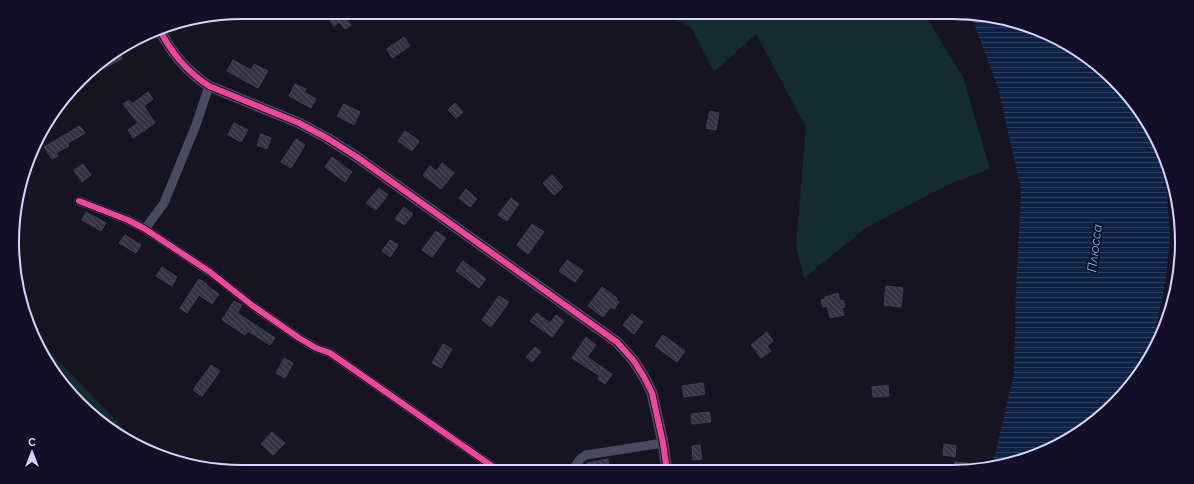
<svg xmlns="http://www.w3.org/2000/svg" width="1194" height="484" font-family="Raleway,sans-serif">
	<style>
		.green { fill: #132c2d }
		.water { fill: url(#water-rules) }
		.building { fill: url(#building-back-hatch); stroke: #433f54 }
		.lines { fill: none; stroke-linecap: round; stroke-linejoin: round }
		.minor { stroke: #4a4962; stroke-width: 9 }
		.tertiary { stroke: #4a4962; stroke-width: 11 }
		.cycleway-casing { stroke: #130f26; stroke-width: 8 }
		.cycleway { stroke: #ed469a; stroke-width: 6 }
		.labels { text-anchor: middle; stroke-width: 4; stroke-linejoin: round; paint-order: stroke }
		.water-label { font-size: 13px; font-style: italic; fill: #62b6ff; stroke: #130f26 }
		.rim { fill: none; stroke: #d9d4ff; stroke-width: 2 }
	</style>
	<defs>
		<pattern id="water-rules" width="6" height="5" patternUnits="userSpaceOnUse"><rect width="6" height="5" fill="#0d2144"/><path d="M0 2.5h6" fill="none" stroke="#304060"/></pattern>
		<pattern id="building-back-hatch" width="6" height="6" patternUnits="userSpaceOnUse"><rect width="6" height="6" fill="#343243"/><path d="M-1 5l2 2M0 0l6 6M5-1l2 2" fill="none" stroke="#514f5f"/></pattern>
	</defs>
	<rect width="100%" height="100%" fill="#161421"/>
	<!-- green -->
	<path class="green" d="M657,12h266l40,65 27,92 -38,14 -85,44 -63,51 -8,-31 10,-120 -50,-93 -42,38 -23,-45z
		M38,340l102,105 -38,-20 -51,-55z"/>
	<!-- water -->
	<path class="water" d="M971,15l55,9 77,45 54,70 12,41 -2,14 3,42 -4,43 -10,49 -16,46 -37,41 -63,39 -48,13 22,-93 2,-85 5,-100 -23,-101z"/>
	<!-- building -->
	<path class="building" d="M324,12h23l3,4 -4,3 5,6 -6,4 -6,-7 -5,4z
		M404,37l6,9 -18,12 -5,-9z
		M119,52l3,7 -19,10 -3,-5z
		M233,60l18,10 3,-6 14,7 -10,17 -31,-17z
		M295,84l11,5 -2,3 12,7 -5,9 -22,-12z
		M148,92l5,7 -9,7 11,17 -22,15 -5,-8 10,-7 -15,-19 6,-4 3,4z
		M455,103l8,9 -7,6 -8,-8z
		M344,104l16,8 -6,13 -17,-9z
		M710,111l9,2 -3,17 -10,-2z
		M234,123l14,7 -7,12 -13,-7z
		M80,126l5,7 -17,10 1,3 -13,7 2,3 -6,3 -8,-12z
		M405,131l14,10 -7,10 -14,-10z
		M261,134l10,4 -4,11 -10,-4z
		M296,139l9,6 -14,23 -10,-6z
		M332,157l20,15 -7,10 -20,-15z
		M442,163l12,10 -13,16 -18,-14 7,-9 6,5z
		M83,164l8,11 -9,7 -8,-12z
		M552,175l11,12 -9,8 -11,-12z
		M379,188l9,7 -12,15 -10,-7z
		M466,189l11,10 -7,8 -11,-9z
		M511,198l8,6 -12,17 -9,-6z
		M404,207l9,7 -9,11 -9,-6z
		M86,212l20,11 -5,8 -19,-11z
		M532,224l12,8 -16,22 -11,-9z
		M436,231l10,7 -14,19 -10,-7z
		M125,235l16,10 -5,8 -17,-10z
		M390,240l8,5 -8,12 -8,-6z
		M567,260l16,11 -8,11 -16,-11z
		M463,261l23,18 -7,9 -23,-17z
		M162,267l15,10 -5,9 -16,-10z
		M199,279l8,5 -1,1 13,9 -7,10 -13,-9 -12,18 -7,-5z
		M886,286l17,2 -2,19 -17,-2z
		M602,287l15,11 -1,2 3,2 -5,7 -3,-2 -8,10 -15,-11z
		M838,293l2,8 3,-1 2,7 -3,1 2,7 -14,3 -3,-12 -4,1 -2,-7 4,-1v-2z
		M499,296l10,6 -18,25 -9,-7z
		M234,301l8,4 -5,8 38,25 -5,7 -22,-14 -3,4 -23,-15z
		M537,313l13,10 6,-8 8,6 -12,16 -22,-16z
		M632,314l11,8 -9,12 -11,-9z
		M767,332l6,9 -6,5 4,5 -10,7 -10,-13z
		M663,335l22,16 -8,11 -22,-16z
		M586,337l10,8 -9,12 25,17 -7,10 -7,-5 2,-3 -28,-18z
		M443,344l9,5 -11,19 -9,-5z
		M535,347l6,5 -9,10 -6,-5z
		M284,358l9,5 -8,15 -9,-5z
		M211,365l9,6 -18,25 -9,-6z
		M703,383l2,11 -21,3 -2,-11z
		M888,385l1,11 -16,1 -1,-10z
		M709,412l2,10 -19,2 -1,-10z
		M272,432l13,11 -12,12 -12,-11z
		M944,444l12,2 -1,11 -12,-2z
		M700,445l2,14 -9,1 -1,-14z
		M608,459l2,12h-28l5,-8z
		M955,462l13,1v7h-14z"/>
	<g class="lines">
		<!-- minor -->
		<path class="minor" d="M79,201l49,19 17,9 65,43 43,34 46,32 17,10 14,5 169,118
			M145,229l19,-26 32,-78 13,-39
			M572,471l8,-12 6,-4 77,-12"/>
		<!-- tertiary -->
		<path class="tertiary" d="M159,29c13,24 27,42 50,57l90,37 28,15 30,19 260,185 17,19 10,16 8,16 11,50 4,28"/>
		<defs>
			<path id="cycleway" d="M159,29c13,24 27,42 50,57l90,37 28,15 30,19 260,185 17,19 10,16 8,16 11,50 4,28
				M79,201l49,19 17,9 65,43 43,34 46,32 17,10 14,5 169,118"/>
		</defs>
		<!-- cycleway casing -->
		<use href="#cycleway" class="cycleway-casing"/>
		<!-- cycleway -->
		<use href="#cycleway" class="cycleway"/>
	</g>
	<g class="labels">
		<!-- water labels -->
		<g class="water-label">
			<text transform="translate(1094 248) rotate(-83)" y="5">Плюсса</text>
		</g>
	</g>
	<!-- crop -->
	<path d="M0 0H1194V484H0ZM242 19H952A223 223 0 0 1 1175 242V242A223 223 0 0 1 952 465H242A223 223 0 0 1 19 242V242A223 223 0 0 1 242 19Z" fill="#130f26" fill-rule="evenodd"/>
	<path class="rim" d="M242 19H952A223 223 0 0 1 1175 242V242A223 223 0 0 1 952 465H242A223 223 0 0 1 19 242V242A223 223 0 0 1 242 19Z"/>
	<!-- north arrow -->
	<g transform="translate(32 452)" stroke="#130f26" stroke-width="3" paint-order="stroke">
	<path d="M0-3L7 15L0 10L-7 15Z" fill="#d9d4ff"/>
	<text y="-6" font-size="11" font-weight="bold" text-anchor="middle" fill="#d9d4ff">С</text>
	</g>
</svg>
